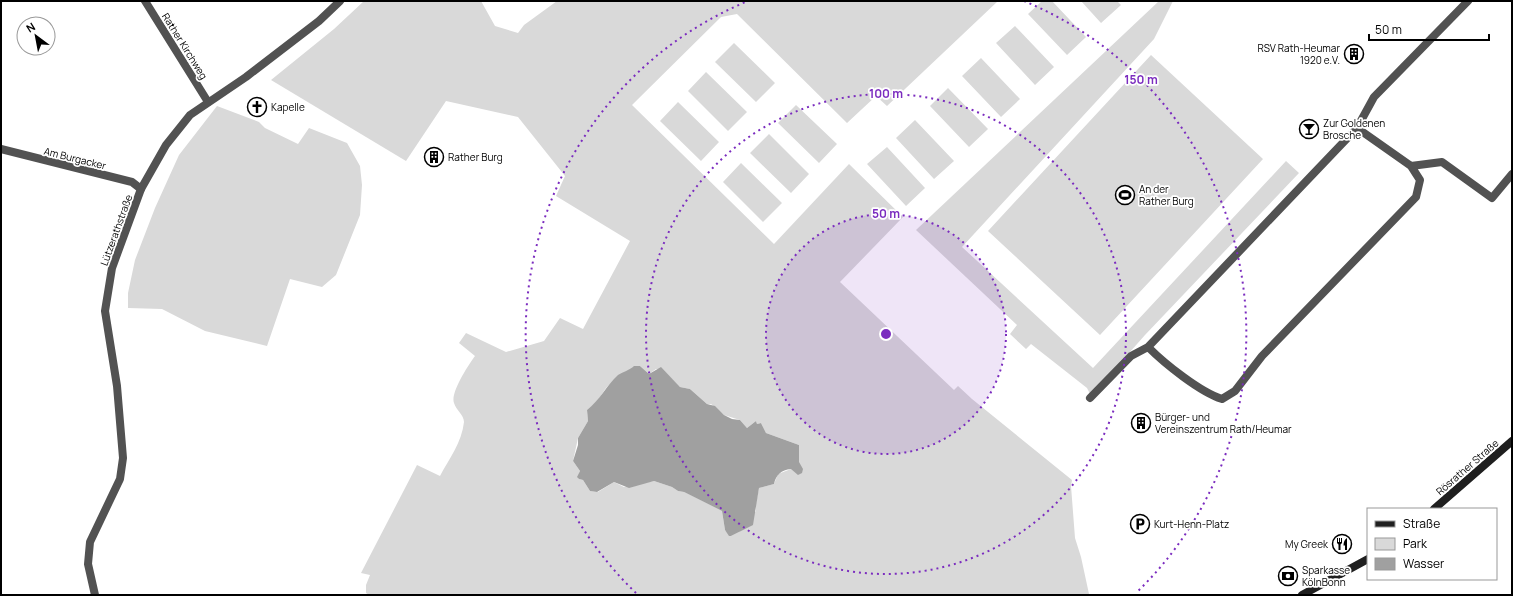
<svg xmlns="http://www.w3.org/2000/svg" width="1513" height="596" font-family="Manrope,sans-serif">
	<style>
		.green { fill: #d9d9d9; fill-rule: evenodd }
		.water { fill: #a0a0a0 }
		.lines { fill: none; stroke-linecap: round; stroke-linejoin: round }
		.minor { stroke: #525252; stroke-width: 8 }
		.tertiary { stroke: #525252; stroke-width: 8 }
		.secondary { stroke: #1f1f1f; stroke-width: 8 }
		.ring { fill: none; stroke: #7b2cbf; stroke-width: 2; stroke-dasharray: 2 4 }
		.labels { text-anchor: middle; stroke-width: 3.5; stroke-linejoin: round; paint-order: stroke }
		.street-label { font-size: 10px; fill: #000; stroke: #fff }
		.poi-label { font-size: 10px; fill: #000; stroke: #fff; text-anchor: start }
		.centre { fill: #7b2cbf; stroke: #fff; stroke-width: 2 }
		.ring-label { font-size: 12px; text-anchor: middle; font-weight: bold; fill: #7b2cbf; stroke: #fff; stroke-width: 3.5; stroke-linejoin: round; paint-order: stroke }
	</style>
	<rect width="100%" height="100%" fill="#fff"/>
	<!-- green -->
	<path class="green" d="M364,1h117l14,25 23,7 6,-8 33,-24h441l-111,105 -11,-10 -29,27 -110,-109 -16,3 -89,88 142,139 75,-80 54,53 -63,65 114,108 4,-4 14,13 100,81 -1,6 4,52 6,19 8,37 -720,1 -3,-2v-8l4,-10 -9,-2 56,-108 23,11c9,-17 22,-34 24,-54 0,-7 -8,-12 -10,-19 -4,-10 15,-39 21,-47l-16,-13 7,-10 40,19 38,-11 16,-23 23,11 47,-88 -74,-45 9,-20 -47,-59 -72,-16 -40,60 -135,-81 63,-51zM640,366l9,8 7,-5 7,1 17,17 10,2 17,15h4l13,11 16,5 7,8 9,-7 1,3 4,-1 5,10 33,12v17l-8,7 -13,5 -4,10 -15,4 -3,15v8l-17,21 -8,4 -6,-6 -3,-19 -38,-19 -6,-1 -6,-4 -18,-6 -30,6 -10,-5 -16,10 -8,-1 -7,-11 -4,-1 -1,-2 2,-6 -7,-10 5,-23 10,-17 -1,-11c8,-6 12,-11 17,-19 5,-9 27,-21 36,-25z
		M1042,1h10l34,36 -19,18 -39,-41z
		M1081,1h36l4,4 -20,18z
		M1159,1h14l-19,38 -192,208 131,121 193,-207 13,12 -154,162 -54,61 -4,-8 -56,-44 -5,5 -16,-15 7,-9 -101,-95z
		M1015,26l39,41 -19,18 -39,-42z
		M734,43l41,40 -19,19 -41,-40z
		M1151,55l112,104 -163,176 -112,-104z
		M981,58l39,41 -19,18 -39,-41z
		M706,72l41,40 -19,19 -40,-40z
		M948,88l40,41 -19,18 -39,-41z
		M678,102l41,40 -18,19 -41,-40z
		M796,105l41,39 -18,19 -41,-40z
		M217,106l42,16 6,6 33,16 11,-16 38,15 13,23 2,19 -2,30 -24,60 -14,12 -32,-8 -23,67 -62,-15 -43,-22 -34,-1v-15l7,-33 20,-52 24,-53z
		M915,120l39,41 -20,18 -38,-41z
		M769,134l40,40 -18,19 -41,-40z
		M887,147l38,41 -19,18 -39,-42z
		M741,163l41,40 -19,19 -40,-40z"/>
	<!-- water -->
	<path class="water" d="M634,366h6l9,8 12,-7 19,20 10,2 17,15 8,2 9,9 8,4 8,1 7,8 9,-7 1,3 4,-1 5,10 33,12v17l4,7 -1,4 -4,2 -7,-6c-10,1 -15,6 -17,15l-15,4 -6,37 -22,11h-2l-4,-6 -3,-19 -38,-19 -6,-1 -6,-4 -18,-6 -25,7 -15,-6 -17,10 -7,-1 -7,-11 -4,-1 -2,-2 3,-6 -7,-10 5,-16v-7l10,-17 -1,-11c13,-10 19,-24 31,-35 3,-2 12,-5 16,-9z"/>
	<g class="lines">
		<!-- minor -->
		<path class="minor" d="M145,1l63,101
			M1,149l131,33 9,7
			M1411,166l31,-4 50,36 20,-24
			M1148,347c17,17 52,45 74,52l13,-8 27,-35 154,-159 4,-17 -9,-14 -54,-38
			M1090,398l41,-42 17,-9 209,-219 17,-31 94,-96"/>
		<!-- tertiary -->
		<path class="tertiary" d="M95,595l-7,-31 2,-22 30,-63 3,-21 -6,-72 -12,-75 7,-43 29,-79 25,-44 24,-30 56,-38 73,-56 21,-20"/>
		<!-- secondary -->
		<path class="secondary" d="M1434,509l78,-68
			M1302,595l66,-36"/>
	</g>
	<!-- distance rings -->
	<circle cx="886" cy="334" r="120" fill="#7b2cbf" fill-opacity=".12"/>
	<g class="ring">
		<circle cx="886" cy="334" r="120"/>
		<circle cx="886" cy="334" r="240"/>
		<path d="M636 593A360 360 0 0 1 748 1M1024 1A360 360 0 0 1 1136 593"/>
	</g>
	<!-- icons -->
	<defs>
		<symbol id="building-ring" viewBox="-11 -11 22 22"><circle r="9.5" fill="#fff" stroke="#000" stroke-width="1.5"/><path d="M-4-6H4V6H1V3H-1V6H-4ZM-2.5-4.3h1.7v1.8h-1.7ZM.8-4.3h1.7v1.8H.8ZM-2.5-1h1.7V.8h-1.7ZM.8-1h1.7V.8H.8Z" fill="#000"/></symbol>
		<symbol id="church-ring" viewBox="-11 -11 22 22"><circle r="9.5" fill="#fff" stroke="#000" stroke-width="1.5"/><path d="M-1.2-6h2.4v3.5h3.3v2.4h-3.3V6h-2.4V-.1h-3.3v-2.4h3.3Z" fill="#000"/></symbol>
		<symbol id="bar-ring" viewBox="-11 -11 22 22"><circle r="9.5" fill="#fff" stroke="#000" stroke-width="1.5"/><path d="M-6-5H6L.8 .8V4.5H3.5V6h-7V4.5H-.8V.8Z" fill="#000"/></symbol>
		<symbol id="stadium-ring" viewBox="-11 -11 22 22"><circle r="9.5" fill="#fff" stroke="#000" stroke-width="1.5"/><path d="M0-5a6.5 5 0 1 0 0 10a6.5 5 0 1 0 0-10ZM-3.5-1.8h7v3.6h-7Z" fill="#000"/></symbol>
		<symbol id="parking-ring" viewBox="-11 -11 22 22"><circle r="9.5" fill="#fff" stroke="#000" stroke-width="1.5"/><path d="M-3.5-5.5H1a3.5 3.5 0 0 1 0 7H-1V5.5H-3.5ZM-1-3.4V-.6H.8a1.4 1.4 0 0 0 0-2.8Z" fill="#000"/></symbol>
		<symbol id="restaurant-ring" viewBox="-11 -11 22 22"><circle r="9.5" fill="#fff" stroke="#000" stroke-width="1.5"/><path d="M-5-6h1v4h1v-4h1v4h1v-4h1v5L-1.5 .5V6h-2V.5L-5-1ZM5-6V6H3V1.5H1.5Q1.5-4 5-6Z" fill="#000"/></symbol>
		<symbol id="bank-ring" viewBox="-11 -11 22 22"><circle r="9.5" fill="#fff" stroke="#000" stroke-width="1.5"/><path d="M-6-4H6V4H-6ZM0-2.3a2.3 2.3 0 1 0 0 4.6a2.3 2.3 0 1 0 0-4.6Z" fill="#000"/></symbol>
	</defs>
	<g fill-rule="evenodd">
		<use href="#building-ring" x="1343" y="43" width="22" height="22"/>
		<use href="#church-ring" x="246" y="96" width="22" height="22"/>
		<use href="#bar-ring" x="1298" y="118" width="22" height="22"/>
		<use href="#building-ring" x="423" y="146" width="22" height="22"/>
		<use href="#stadium-ring" x="1114" y="184" width="22" height="22"/>
		<use href="#building-ring" x="1130" y="412" width="22" height="22"/>
		<use href="#parking-ring" x="1129" y="513" width="22" height="22"/>
		<use href="#restaurant-ring" x="1331" y="533" width="22" height="22"/>
		<use href="#bank-ring" x="1277" y="565" width="22" height="22"/>
	</g>
	<g class="labels">
		<!-- street labels -->
		<g class="street-label">
			<text transform="translate(185 46) rotate(58)" y="4">Rather Kirchweg</text>
			<text transform="translate(75 158) rotate(14)" y="4">Am Burgacker</text>
			<text transform="translate(116 230) rotate(-70)" y="4">Lützerathstraße</text>
			<text transform="translate(1467 467) rotate(-41)" y="4">Rösrather Straße</text>
		</g>
		<!-- poi labels -->
		<g class="poi-label">
			<text x="1340" y="52" text-anchor="end">RSV Rath-Heumar<tspan x="1340" dy="12">1920 e.V.</tspan></text>
			<text x="271" y="111">Kapelle</text>
			<text x="1323" y="127">Zur Goldenen<tspan x="1323" dy="12">Brosche</tspan></text>
			<text x="448" y="161">Rather Burg</text>
			<text x="1139" y="193">An der<tspan x="1139" dy="12">Rather Burg</tspan></text>
			<text x="1155" y="421">Bürger- und<tspan x="1155" dy="12">Vereinszentrum Rath/Heumar</tspan></text>
			<text x="1154" y="528">Kurt-Henn-Platz</text>
			<text x="1328" y="548" text-anchor="end">My Greek</text>
			<text x="1302" y="574">Sparkasse<tspan x="1302" dy="12">KölnBonn</tspan></text>
		</g>
	</g>
	<circle cx="886" cy="334" r="6" class="centre"/>
	<g class="ring-label">
		<text x="1141" y="84">150 m</text>
		<text x="886" y="98">100 m</text>
		<text x="886" y="218">50 m</text>
	</g>
	<!-- border -->
	<rect width="1513" height="596" fill="none" stroke="#000000" stroke-width="4"/>
	<!-- legend -->
	<rect x="1367" y="508" width="130" height="72" fill="#ffffff" stroke="#999999"/>
	<rect x="1375" y="521" width="20" height="6" fill="#1f1f1f" stroke="#999999"/>
	<text x="1403" y="528" font-size="12" fill="#000000">Straße</text>
	<rect x="1375" y="538" width="20" height="12" fill="#d9d9d9" stroke="#999999"/>
	<text x="1403" y="548" font-size="12" fill="#000000">Park</text>
	<rect x="1375" y="558" width="20" height="12" fill="#a0a0a0" stroke="#999999"/>
	<text x="1403" y="568" font-size="12" fill="#000000">Wasser</text>
	<!-- north arrow -->
	<g transform="translate(36 36) rotate(328)"><circle r="19" fill="#ffffff" stroke="#999999"/>
	<path d="M0-3L7 15L0 10L-7 15Z" fill="#000000"/>
	<text y="-6" font-size="11" font-weight="bold" text-anchor="middle" fill="#000000">N</text>
	</g>
	<!-- scale -->
	<path d="M1369 34v6h120v-6" fill="none" stroke="#000000" stroke-width="2"/>
	<text x="1375" y="34" font-size="12" fill="#000000" stroke="#ffffff" stroke-width="3" paint-order="stroke">50 m</text>
</svg>
